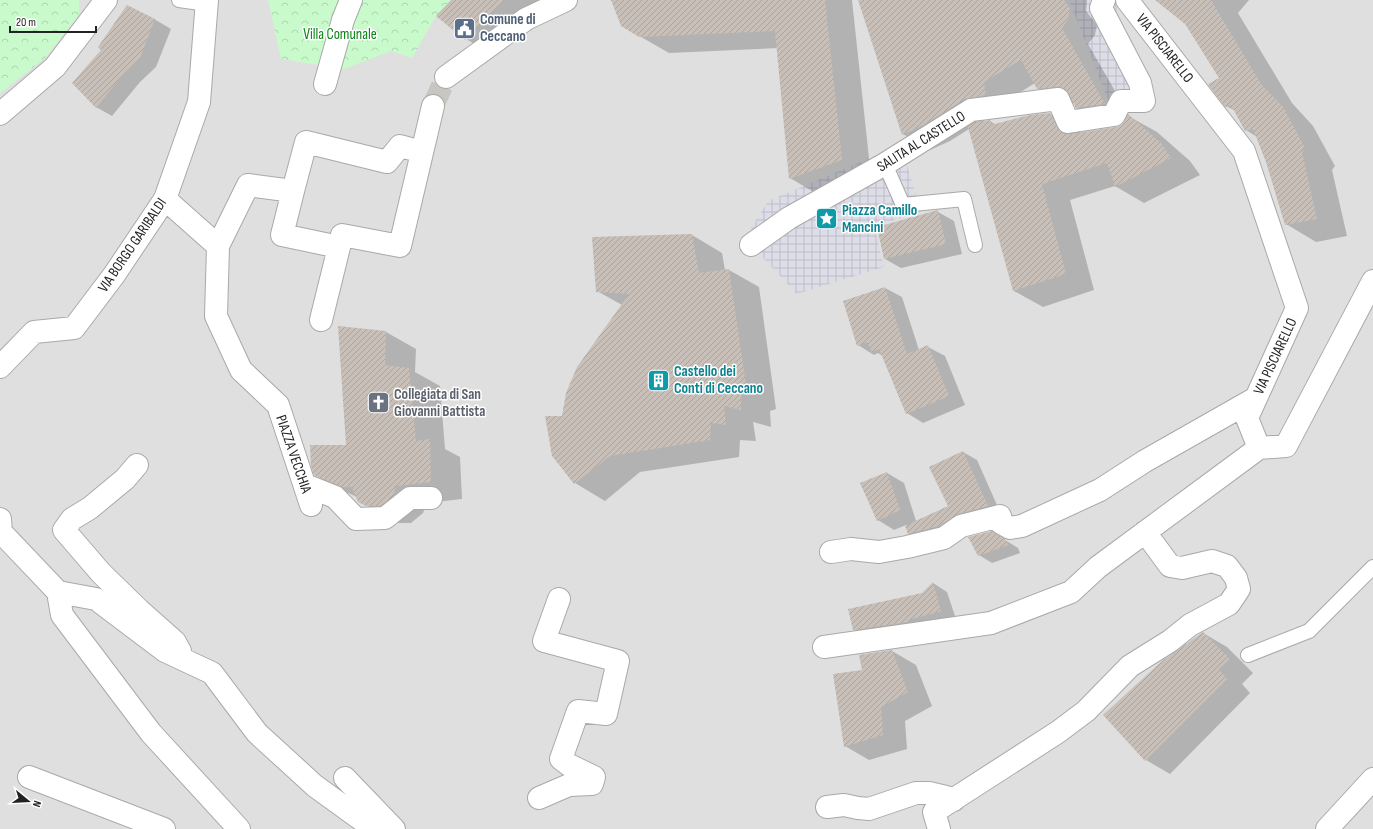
<svg xmlns="http://www.w3.org/2000/svg" width="1373" height="829" font-family="'Sofia Sans Condensed',sans-serif">
	<style>
		.residential { fill: #e0dfdf }
		.park { fill: url(#park-crowns) }
		.plaza { fill: url(#plaza-grid) }
		.shadow { fill: #0003; fill-rule: evenodd }
		.building { fill: url(#building-hatch) }
		.lines { fill: none; stroke-linecap: round; stroke-linejoin: round }
		.street-tunnel { stroke: #c8c6c1; stroke-width: 22; stroke-dasharray: 22 11; stroke-linecap: butt }
		.lane-casing { stroke: #a9a9a9; stroke-width: 16 }
		.street-casing { stroke: #a9a9a9; stroke-width: 24 }
		.lane { stroke: #fff; stroke-width: 14 }
		.street { stroke: #fff; stroke-width: 22 }
		.labels { text-anchor: middle; stroke-width: 3; stroke-linejoin: round; paint-order: stroke }
		.service-label { font-size: 15px; font-weight: bold; fill: #4e5e75; stroke: #fff; text-anchor: start }
		.park-label { font-size: 15px; fill: #0c8416; stroke: #fff }
		.street-label { font-size: 15px; fill: #222; stroke: #fff }
		.culture-label { font-size: 15px; font-weight: bold; fill: #0d838f; stroke: #fff; text-anchor: start }
		.worship-label { font-size: 15px; font-weight: bold; fill: #5b616d; stroke: #fff; text-anchor: start }
	</style>
	<defs>
		<pattern id="park-crowns" width="20" height="18" patternUnits="userSpaceOnUse"><rect width="20" height="18" fill="#c8facc"/><path d="M2 6a3 3 0 1 1 6 0M12 15a3 3 0 1 1 6 0" fill="none" stroke="#acd6af"/></pattern>
		<pattern id="plaza-grid" width="8" height="8" patternUnits="userSpaceOnUse"><rect width="8" height="8" fill="#dddde8"/><path d="M0 4h8M4 0v8" fill="none" stroke="#bdbdc7"/></pattern>
		<pattern id="building-hatch" width="6" height="6" patternUnits="userSpaceOnUse"><rect width="6" height="6" fill="#c7bfb8"/><path d="M-1 1l2-2M0 6l6-6M5 7l2-2" fill="none" stroke="#aba49e"/></pattern>
	</defs>
	<rect width="100%" height="100%" fill="#f2efe9"/>
	<!-- residential -->
	<path class="residential" d="M0,0h1373v829h-1373z"/>
	<!-- park -->
	<path class="park" d="M0,0h79v15l-34,43 -45,35z
		M268,0h183l-15,16 -24,42 -21,-7 -47,18 -63,-10z"/>
	<!-- plaza -->
	<path class="plaza" d="M1069,0h50l-4,22 37,68 -42,15z
		M901,145l20,67 -47,14 10,41 -87,27 -46,-49 -1,-15 18,-29z"/>
	<!-- shadow -->
	<path class="shadow" d="M452,0h92l-52,54 -26,-15 -29,-24z
		M620,0h232l19,177 -52,18 -29,-17 -12,-130 -109,5 -47,-27z
		M859,0h228l-1,11 11,14 -2,10 -7,9 42,73 27,15 33,29 10,14 -56,28 -29,-17 -45,14 24,90 -51,17 -29,-16 -45,-162 -19,12 -20,9 -27,-16zM1035,83l3,5 28,16 8,-1 2,5 28,15 22,-3 -4,6 -5,2 -36,6 -2,-4 -29,-16 -54,11 -6,-4 -10,2 12,-8 19,-17z
		M1157,0h92l-11,13 54,90 21,23 22,40 -3,4 15,66 -31,6 -30,-18 -19,-63 -10,-24 -11,-7 -10,-19 -10,-5 -6,-27 -34,-56z
		M154,19l17,10 -15,38 -16,15 -28,34 -16,-9z
		M938,212l16,9 8,33 -61,14 -16,-9z
		M692,235l30,18 3,17h4l30,17 17,122 -6,2 1,16 -18,-5 3,19 -16,-1 -1,17 -99,15 -35,29 -30,-18 -22,-27 10,-39 59,-112 -25,-14z
		M885,288l17,9 17,53 9,-3 17,9 20,49 -42,18 -16,-10 -23,-56 -6,-4 -4,2 -16,-10 -14,-44z
		M386,332l30,17 -1,23 25,14 5,63 15,8 2,42 -35,4 -4,10 -12,10h-14l-38,-22 -2,-4 -11,-5 -31,-17 33,-29z
		M963,452l14,8 24,54 -79,27 -14,-8 -2,-8 -12,5 -16,-10 9,-47 17,10 12,38 34,-15z
		M1005,540l13,8 2,5 -28,10 -13,-8z
		M933,583l14,9 9,27 -87,19 -15,-8 68,-36z
		M1203,633l24,14 26,26 -11,11 8,9 -80,81 -24,-14z
		M892,651l24,14 16,41 -27,15 2,28 -38,11 -24,-14 18,-75z"/>
	<!-- building -->
	<path class="building" d="M451,0h53l-39,40 -29,-24z
		M611,0h214l17,160 -53,19 -14,-148 -136,6 -18,-11z
		M858,0h206l6,9 -2,11 -6,8 43,76 -29,4 -7,-14 -5,-6 -8,-1 -19,2 -16,-29 -37,22 2,13 -21,4 -43,27 -20,9z
		M1155,0h56l50,84 22,23 22,41 -3,4 15,67 -32,6 -19,-63 -13,-33 -8,2 -14,-26 -6,2 -15,-20 -2,-3 11,-6 -34,-54z
		M127,5l28,14 -15,39 -16,15 -28,35 -24,-25 29,-33 -3,-3z
		M1050,113l10,18 4,3h6l46,-7 6,-2 6,-11 33,29 10,15 -56,29 -8,-24 -65,21 24,90 -53,17 -45,-164 7,-5 15,-2 1,5 39,-10z
		M938,210l8,34 -62,15 -7,-32z
		M692,234l7,39 30,-4 18,123 -6,2v16l-17,-4 2,19 -15,-2 -1,17 -100,16 -36,28 -22,-28 -7,-40h17l4,-23 11,-26 52,-73 -33,-2 -4,-55z
		M885,287l22,67 21,-9 21,51 -43,18 -27,-65 -7,3 -5,-10 -10,4 -14,-45z
		M338,326l48,5 -1,34 24,3 7,73 14,-2 1,43 -35,4 -3,10 -13,10h-14l-8,-4 -6,-15h-10l-28,-12 -3,-9 -1,-21h36z
		M963,451l25,55 -30,8 -19,12 -31,8 -3,-8 43,-20 -19,-39z
		M887,472l13,38 -23,11 -17,-38z
		M992,531l13,8 3,6 -30,11 -10,-19z
		M933,582l8,29 -33,9v2l-55,8 -5,-21 74,-16z
		M1203,632l27,27 -11,10 8,10 -82,82 -42,-46 59,-54z
		M892,650l16,42 -27,15 2,28 -39,12 -11,-73 29,-4 -3,-15z"/>
	<g class="lines">
		<!-- street-tunnel -->
		<path class="street-tunnel" d="M433,106l13,-29"/>
		<defs>
			<path id="lane" d="M179,0l28,4
				M885,164l18,41 61,-6 11,46
				M1248,655l61,-24 64,-64"/>
			<path id="street" d="M1127,0l117,151 53,157 -50,110 12,30 27,-2 87,-165
				M446,77l80,-58 40,-19
				M325,84l18,-64 8,-20
				M0,114l55,-47 51,-67
				M293,191l-11,44 57,12
				M165,199l53,47 -2,70 25,54 37,35 33,100
				M751,245l38,-27 96,-54 86,-54 87,-11 10,23 46,-7 7,-14h23l-4,-18 -39,-75 3,-8
				M218,246l30,-61 45,6 13,-49 81,20 13,-16 22,6
				M321,320l21,-85 58,11 33,-140
				M0,367l34,-35 40,-4 40,-53 51,-76 34,-97 8,-102
				M137,465l-12,14 -35,29 -18,11 -8,11 37,43 38,37 36,32 5,9
				M305,485l30,12 21,22 29,-1 25,-20h21
				M0,519l1,13 57,60 4,23 89,118 88,96
				M831,552l20,-3 28,3 28,-5 37,-9 17,-12 39,-10 1,7 9,5 12,-2 78,-36 45,-29 111,-63
				M58,592l38,7 69,52 47,22 45,60 58,53 51,37 26,4
				M824,647l167,-24 80,-31 27,-25 161,-119
				M29,777l135,52
				M345,778l49,51
				M539,798l30,-13 23,-1 2,-7 -25,-12 -8,-6 17,-48 28,3 12,-53 -74,-20 15,-42
				M827,807l17,-2 14,3 11,1 47,-16h13l17,4 8,3
				M939,829l-5,-17 124,-80 28,-21 44,-45 40,-25 20,-16 39,-21 10,-15 -3,-11 -9,-12 -15,-5 -30,7 -12,-2 -25,-34
				M1327,829l46,-50"/>
		</defs>
		<!-- lane casing -->
		<use href="#lane" class="lane-casing"/>
		<!-- street casing -->
		<use href="#street" class="street-casing"/>
		<!-- lane -->
		<use href="#lane" class="lane"/>
		<!-- street -->
		<use href="#street" class="street"/>
	</g>
	<!-- icons -->
	<defs>
		<symbol id="civic-square" viewBox="-11 -11 22 22"><rect x="-9" y="-9" width="18" height="18" rx="4" fill="#5c6f8a" stroke="#fff"/><path d="M-.6-6.5H3V-4.5H.6V-3L4-1V1h2V6H-6V1h2V-1L-.6-3ZM-1.2 2.5V6h2.4V2.5Z" fill="#fff"/></symbol>
		<symbol id="sight-square" viewBox="-11 -11 22 22"><rect x="-9" y="-9" width="18" height="18" rx="4" fill="#0f9aa8" stroke="#fff"/><path d="M0-6L1.8-2.2L6-1.7L2.9 1.2L3.7 5.4L0 3.3L-3.7 5.4L-2.9 1.2L-6-1.7L-1.8-2.2Z" fill="#fff"/></symbol>
		<symbol id="building-square" viewBox="-11 -11 22 22"><rect x="-9" y="-9" width="18" height="18" rx="4" fill="#0f9aa8" stroke="#fff"/><path d="M-4-6H4V6H1V3H-1V6H-4ZM-2.5-4.3h1.7v1.8h-1.7ZM.8-4.3h1.7v1.8H.8ZM-2.5-1h1.7V.8h-1.7ZM.8-1h1.7V.8H.8Z" fill="#fff"/></symbol>
		<symbol id="church-square" viewBox="-11 -11 22 22"><rect x="-9" y="-9" width="18" height="18" rx="4" fill="#6b7280" stroke="#fff"/><path d="M-1.2-6h2.4v3.5h3.3v2.4h-3.3V6h-2.4V-.1h-3.3v-2.4h3.3Z" fill="#fff"/></symbol>
	</defs>
	<g fill-rule="evenodd">
		<use href="#civic-square" x="452" y="16" width="25" height="25"/>
		<use href="#sight-square" x="814" y="206" width="25" height="25"/>
		<use href="#building-square" x="646" y="368" width="25" height="25"/>
		<use href="#church-square" x="366" y="390" width="25" height="25"/>
	</g>
	<g class="labels">
		<!-- service labels -->
		<g class="service-label">
			<text x="480" y="24">Comune di<tspan x="480" dy="17">Ceccano</tspan></text>
		</g>
		<!-- park labels -->
		<g class="park-label">
			<text x="340" y="39">Villa Comunale</text>
		</g>
		<!-- street labels -->
		<g class="street-label">
			<text transform="translate(1165 48) rotate(52)" y="5">VIA PISCIARELLO</text>
			<text transform="translate(921 141) rotate(-32)" y="5">SALITA AL CASTELLO</text>
			<text transform="translate(132 245) rotate(-56)" y="5">VIA BORGO GARIBALDI</text>
			<text transform="translate(1275 356) rotate(-65)" y="5">VIA PISCIARELLO</text>
			<text transform="translate(294 454) rotate(71)" y="5">PIAZZA VECCHIA</text>
		</g>
		<!-- culture labels -->
		<g class="culture-label">
			<text x="842" y="215">Piazza Camillo<tspan x="842" dy="17">Mancini</tspan></text>
			<text x="674" y="376">Castello dei<tspan x="674" dy="17">Conti di Ceccano</tspan></text>
		</g>
		<!-- worship labels -->
		<g class="worship-label">
			<text x="394" y="399">Collegiata di San<tspan x="394" dy="17">Giovanni Battista</tspan></text>
		</g>
	</g>
	<!-- north arrow -->
	<g transform="translate(28 801) rotate(108)" stroke="#ffffff" stroke-width="3" paint-order="stroke">
	<path d="M0-3L7 15L0 10L-7 15Z" fill="#222222"/>
	<text y="-6" font-size="11" font-weight="bold" text-anchor="middle" fill="#222222">N</text>
	</g>
	<!-- scale -->
	<path d="M10 26v6h86v-6" fill="none" stroke="#222222" stroke-width="2"/>
	<text x="16" y="26" font-size="12" fill="#222222" stroke="#ffffff" stroke-width="3" paint-order="stroke">20 m</text>
</svg>
